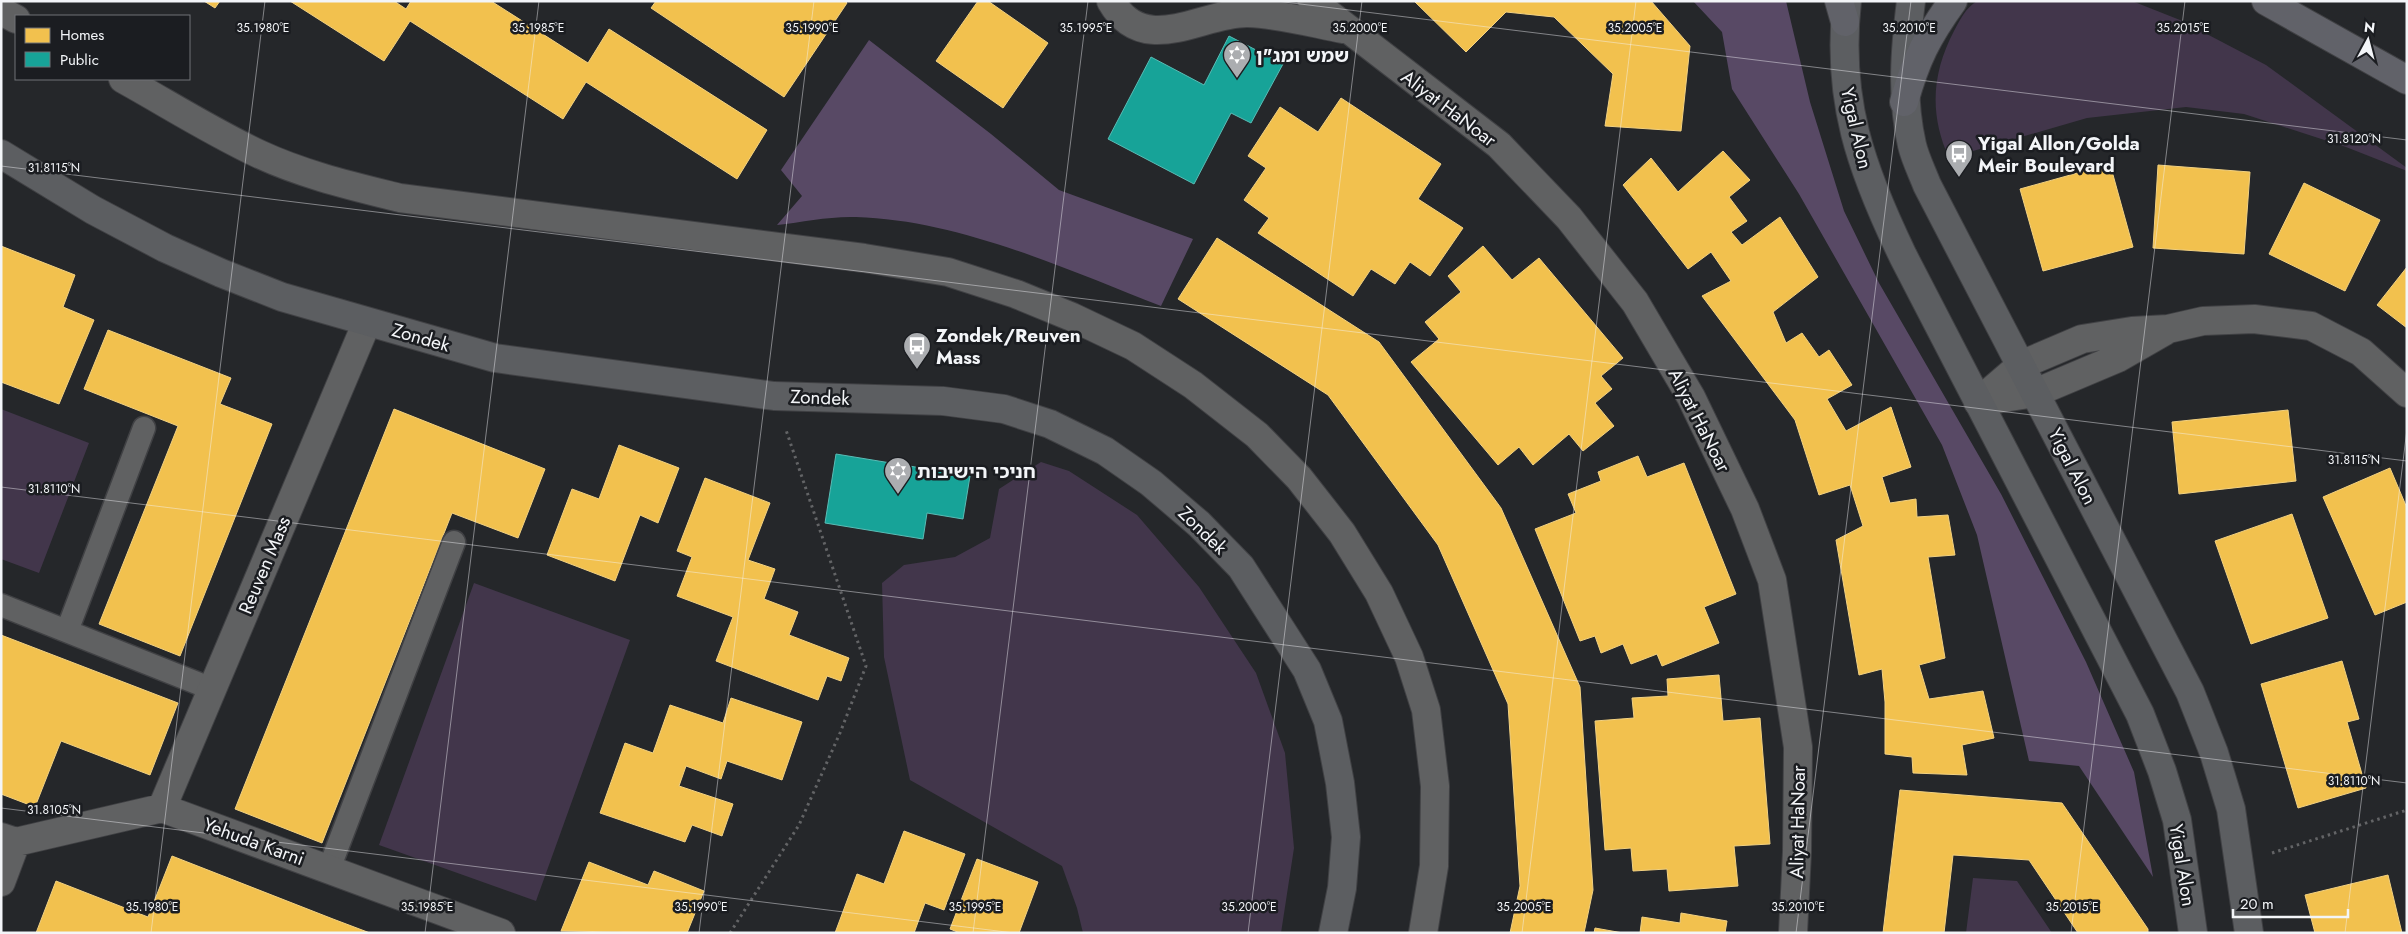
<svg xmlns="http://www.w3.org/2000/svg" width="2408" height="934" font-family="Jost,'Noto Sans Hebrew',sans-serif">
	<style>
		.green { fill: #42364b }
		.forest { fill: #584965 }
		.homes { fill: #f2c14e; stroke: #f2d181 }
		.public { fill: #17a398; stroke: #59bcb5 }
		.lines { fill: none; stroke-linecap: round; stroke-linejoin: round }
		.lane-casing { stroke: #404144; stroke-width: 25 }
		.street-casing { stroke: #404144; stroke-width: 30 }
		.secondary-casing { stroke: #404144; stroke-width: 30 }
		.primary-casing { stroke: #404144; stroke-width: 30 }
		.path { stroke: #636466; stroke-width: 3; stroke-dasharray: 2.5 4; stroke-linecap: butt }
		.lane { stroke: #606162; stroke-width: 22 }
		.street { stroke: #606162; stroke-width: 28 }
		.secondary { stroke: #5c5e61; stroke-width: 28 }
		.primary { stroke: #616269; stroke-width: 28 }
		.ticks { fill: none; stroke: #f3f5f8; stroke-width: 1; stroke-opacity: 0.45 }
		.labels { text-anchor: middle; stroke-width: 5; stroke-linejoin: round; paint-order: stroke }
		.poi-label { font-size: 19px; font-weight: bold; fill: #f3f5f8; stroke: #1b1d21; text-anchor: start }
		.street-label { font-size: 19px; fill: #f3f5f8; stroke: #1b1d21 }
		.ticks-label { font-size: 12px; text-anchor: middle; fill: #f3f5f8; stroke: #1b1d21; stroke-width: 5; stroke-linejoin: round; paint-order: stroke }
	</style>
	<rect width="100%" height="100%" fill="#25272a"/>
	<!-- green -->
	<path class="green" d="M1977,1h155l48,19 86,45 141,103v3l-61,-24 -102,-33 -58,-7 -99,11 -138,40c-20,-44 -17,-85 5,-127 7,-13 11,-22 23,-30z
		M1,409l88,34 -50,130 -38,-14z
		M1041,462l28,9 68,44 62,72 57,86 29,80 9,95 -13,85h-198l-6,-25 -15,-42 -152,-86 -26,-123 -2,-74 22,-18 51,-8 35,-19 9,-49z
		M474,583l156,57 -94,261 -157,-56z
		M1973,878l44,3 35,52h-86z"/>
	<!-- forest -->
	<path class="forest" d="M1693,1h93l24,101 34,109 35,72 122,211 85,168 48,110 19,105 -74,-111 -50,-5 -52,-226 -35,-90 -143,-251 -67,-105 -10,-57z
		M869,40l122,94 68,56 134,49 -32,67c-95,-37 -202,-86 -305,-89 -26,-1 -53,5 -79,8l25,-29 -21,-26z"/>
	<!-- homes -->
	<path class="homes" d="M204,1h16l-5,7z
		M290,1h104l12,8 5,-8h80l97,62 21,-34 158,101 -30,49 -151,-97 -23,37 -153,-98 -26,40z
		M656,1h189l2,2 -63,94 -133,-89z
		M978,1h10l60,42 -45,65 -67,-47z
		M1414,1h237l39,45 -9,85 -76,-5 8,-52 -59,-57 -48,-5 -40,40z
		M1341,98l100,66 -23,35 45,29 -33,48 -20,-14 -15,22 -24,-15 -18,27 -95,-63 11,-15 -25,-18 22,-32 -18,-12 32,-49 38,25z
		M1723,151l27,29 -21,17 18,24 -16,11 11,13 38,-28 38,60 -45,35 13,31 16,-10 17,24 10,-7 23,35 -25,14 19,32 45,-24 20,60 -29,10 8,26 26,-4 1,18 31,-2 7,40 -27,2 17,101 -26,7 10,34 54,-8 11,47 -32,7 5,30 -54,-2 -1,-16 -27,-3v-52l-3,-33 -23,6 -23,-135 27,-14 -13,-41 -31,10 -24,-75 -93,-124 29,-15 -20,-29 -23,17 -65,-84 28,-27 27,34z
		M2110,164l23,83 -90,24 -23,-82z
		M2158,165l92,7 -6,82 -91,-6z
		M2304,183l76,37 -35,71 -76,-37z
		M1217,238l162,104 122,166 79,179 13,203 -9,43h-74l10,-47 -12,-182 -70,-159 -110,-150 -150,-96z
		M1,246l74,29 -12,32 31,13 -35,84 -58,-22z
		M1483,246l29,34 27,-22 84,100 -22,18 11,13 -17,14 19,23 -31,25 -14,-17 -36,31 -14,-18 -21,18 -87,-103 28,-23 -14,-17 36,-30 -13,-16z
		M2407,267v61l-30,-23z
		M108,330l123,48 -11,26 52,20 -92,232 -81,-32 79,-198 -94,-37z
		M394,409l151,60 -27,69 -66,-25 -130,330 -87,-34z
		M2288,410l8,71 -117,13 -7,-72z
		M619,445l60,23 -21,55 -18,-8 -25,66 -68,-26 25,-66 27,10z
		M1638,456l9,21 37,-14 52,131 -32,13 15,36 -57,23 -5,-12 -26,10 -8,-20 -22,9 -6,-17 -15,5 -45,-112 41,-16 -8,-19 33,-13 -3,-9z
		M2390,468l17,40v94l-32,13 -52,-118z
		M705,478l65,25 -22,57 27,9 -11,30 34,13 -9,23 60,23 -8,23 -14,-5 -9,24 -102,-39 17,-44 -56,-21 15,-39 -15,-6z
		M2292,514l36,104 -77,26 -36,-103z
		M1,635l177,68 -28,72 -89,-34 -26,66 -34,-13z
		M2342,661l17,58 -12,3 19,66 -68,20 -37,-124z
		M1719,675l4,46 37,-3 10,126 -36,2 4,40 -69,5 -2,-22 -34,2 -2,-23 -26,2 -10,-129 39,-3 -2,-20 36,-2 -1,-17z
		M731,698l71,24 -20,58 -55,-19 -6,18 -35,-13 -7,20 54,18 -11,32 -30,-11 -7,17 -85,-29 25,-70 28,10 17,-48 53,18z
		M1900,790l162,13 86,126v4h-70l-49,-73 -76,-5 -9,78h-61z
		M904,831l61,23 -21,56 -19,-7 -11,30h-79l22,-59 27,10z
		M172,856l161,63 37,14h-334l20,-52 92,36z
		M977,859l61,23 -19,51h-59l-10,-4z
		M589,862l59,23 6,-14 50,20 -17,42 -126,-2z
		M2388,875l14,58h-87l-10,-38z
		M1681,913l46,8 -2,12h-85l2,-16 38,6z
		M1595,928l28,5h-29z"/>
	<!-- public -->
	<path class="public" d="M1229,36l54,28 -32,59 -20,-10 -37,71 -86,-45 43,-82 53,28z
		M836,454l134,22 -7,43 -36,-6 -4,26 -98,-16z"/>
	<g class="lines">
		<defs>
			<path id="lane" d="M1,605l211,84
				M67,631l77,-203
				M329,869l125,-327"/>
			<path id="street" d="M1111,1c33,58 91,11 137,12 32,1 64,10 95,16
				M1312,1l187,144 70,73 66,84 56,95 54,112 27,71 26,167 -1,105 -4,81
				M1,11l15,8
				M123,79c45,25 89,53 136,75 45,21 93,32 141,44l464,60 84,14 68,22 56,23 61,29 60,39 64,50 42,43 43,55 37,60 30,64 17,53 9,76 -1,80 -11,67
				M1978,402l43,-37 61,-26 50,-8 36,-2 35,-8 51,-2 57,7 50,26 46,41
				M1978,402l57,-9 83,-35 47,-27
				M162,808l205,-486
				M1,837l15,5 146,-34 339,125
				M1,882l15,-40"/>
			<path id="secondary" d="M1847,1c-11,99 14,168 56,255l237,458 22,57 15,49 16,113
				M1911,1c-6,48 -10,96 1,144 3,13 10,27 15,40l263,507 24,61 17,56 18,124
				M1,154l92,56 72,38 56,25 61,24 213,61 279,38 169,5 61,8 46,15 55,27 46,32 48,41 42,43 66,103 21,51 12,62 6,54 -4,51 -9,45"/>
			<path id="primary" d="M1839,1l6,21
				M2266,1l141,79
				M1904,102c12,-43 23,-65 49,-101"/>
		</defs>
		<!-- lane casing -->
		<use href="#lane" class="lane-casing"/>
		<!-- street casing -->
		<use href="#street" class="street-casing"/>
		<!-- secondary casing -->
		<use href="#secondary" class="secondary-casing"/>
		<!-- primary casing -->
		<use href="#primary" class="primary-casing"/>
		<!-- path -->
		<path class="path" d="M2272,853l135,-43
			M730,933l69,-108 41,-92 26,-67 -80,-236"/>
		<!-- lane -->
		<use href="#lane" class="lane"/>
		<!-- street -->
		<use href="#street" class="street"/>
		<!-- secondary -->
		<use href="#secondary" class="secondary"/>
		<!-- primary -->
		<use href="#primary" class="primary"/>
	</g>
	<!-- ticks -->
	<path class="ticks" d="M1276,1l1131,139M1,166l2406,295M1,487l2406,296M1,808l1013,125M151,933l114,-932M425,933l114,-932M699,933l115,-932M973,933l115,-932M1248,933l114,-932M1522,933l114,-932M1796,933l115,-932M2071,933l114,-932M2345,933l62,-504"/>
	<!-- icons -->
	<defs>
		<symbol id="synagogue-pin" viewBox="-11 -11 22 30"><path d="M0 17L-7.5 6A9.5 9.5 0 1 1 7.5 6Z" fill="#abadb0" stroke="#1b1d21"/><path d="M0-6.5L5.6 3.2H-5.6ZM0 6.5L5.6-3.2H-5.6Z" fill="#fff"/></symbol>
		<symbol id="bus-pin" viewBox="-11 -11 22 30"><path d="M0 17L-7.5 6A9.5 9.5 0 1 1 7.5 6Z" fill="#abadb0" stroke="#1b1d21"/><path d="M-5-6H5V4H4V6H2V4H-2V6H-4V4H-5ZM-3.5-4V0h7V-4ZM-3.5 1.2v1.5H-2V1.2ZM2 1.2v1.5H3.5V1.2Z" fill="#fff"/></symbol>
	</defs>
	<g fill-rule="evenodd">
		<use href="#synagogue-pin" x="1221" y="39" width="32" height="43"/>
		<use href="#bus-pin" x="1943" y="138" width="32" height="43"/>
		<use href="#bus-pin" x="901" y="330" width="32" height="43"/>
		<use href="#synagogue-pin" x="882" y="455" width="32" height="43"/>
	</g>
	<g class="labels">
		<!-- poi labels -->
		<g class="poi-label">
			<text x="1256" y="62">שמש ומג"ן</text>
			<text x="1978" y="150">Yigal Allon/Golda<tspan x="1978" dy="22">Meir Boulevard</tspan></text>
			<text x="936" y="342">Zondek/Reuven<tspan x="936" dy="22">Mass</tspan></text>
			<text x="917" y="478">חניכי הישיבות</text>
		</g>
		<!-- street labels -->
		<g class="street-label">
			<text transform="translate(1449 108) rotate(37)" y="7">Aliyat HaNoar</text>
			<text transform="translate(1857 128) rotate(77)" y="7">Yigal Alon</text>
			<text transform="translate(421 337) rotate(16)" y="7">Zondek</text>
			<text transform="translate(820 397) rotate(2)" y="7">Zondek</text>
			<text transform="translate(1700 420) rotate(63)" y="7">Aliyat HaNoar</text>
			<text transform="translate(2073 466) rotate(63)" y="7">Yigal Alon</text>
			<text transform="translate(1203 530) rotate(44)" y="7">Zondek</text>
			<text transform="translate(264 565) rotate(-67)" y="7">Reuven Mass</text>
			<text transform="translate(1797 822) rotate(-89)" y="7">Aliyat HaNoar</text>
			<text transform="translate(254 841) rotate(20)" y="7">Yehuda Karni</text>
			<text transform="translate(2183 865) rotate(81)" y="7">Yigal Alon</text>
		</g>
	</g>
	<g class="ticks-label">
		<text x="263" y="32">35.1980°E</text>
		<text x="538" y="32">35.1985°E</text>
		<text x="812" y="32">35.1990°E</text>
		<text x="1086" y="32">35.1995°E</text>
		<text x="1360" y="32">35.2000°E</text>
		<text x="1635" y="32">35.2005°E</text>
		<text x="1909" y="32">35.2010°E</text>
		<text x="2183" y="32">35.2015°E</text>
		<text x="2354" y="143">31.8120°N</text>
		<text x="54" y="172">31.8115°N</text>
		<text x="2354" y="464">31.8115°N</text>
		<text x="54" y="493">31.8110°N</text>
		<text x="2354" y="785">31.8110°N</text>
		<text x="54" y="814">31.8105°N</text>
		<text x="152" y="911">35.1980°E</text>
		<text x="427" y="911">35.1985°E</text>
		<text x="701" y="911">35.1990°E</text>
		<text x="975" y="911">35.1995°E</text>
		<text x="1249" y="911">35.2000°E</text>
		<text x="1524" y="911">35.2005°E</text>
		<text x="1798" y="911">35.2010°E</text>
		<text x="2072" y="911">35.2015°E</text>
	</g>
	<!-- border -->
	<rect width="2408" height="934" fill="none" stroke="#f3f5f8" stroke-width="5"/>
	<!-- legend -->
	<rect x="15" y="15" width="175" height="65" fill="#1b1d21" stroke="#717377"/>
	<rect x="25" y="28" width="25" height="15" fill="#f2c14e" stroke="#717377"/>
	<text x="60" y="40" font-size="15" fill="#f3f5f8">Homes</text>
	<rect x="25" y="52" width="25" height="15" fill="#17a398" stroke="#717377"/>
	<text x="60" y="65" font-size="15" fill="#f3f5f8">Public</text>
	<!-- north arrow -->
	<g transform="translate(2368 40) rotate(7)" stroke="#1b1d21" stroke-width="4" paint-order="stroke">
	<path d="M0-4L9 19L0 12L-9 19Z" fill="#f3f5f8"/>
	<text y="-8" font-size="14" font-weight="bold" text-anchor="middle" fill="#f3f5f8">N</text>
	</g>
	<!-- scale -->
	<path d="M2233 909v8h115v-8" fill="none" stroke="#f3f5f8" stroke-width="2.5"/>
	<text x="2240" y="909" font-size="15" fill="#f3f5f8" stroke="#1b1d21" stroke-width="4" paint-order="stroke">20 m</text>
</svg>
